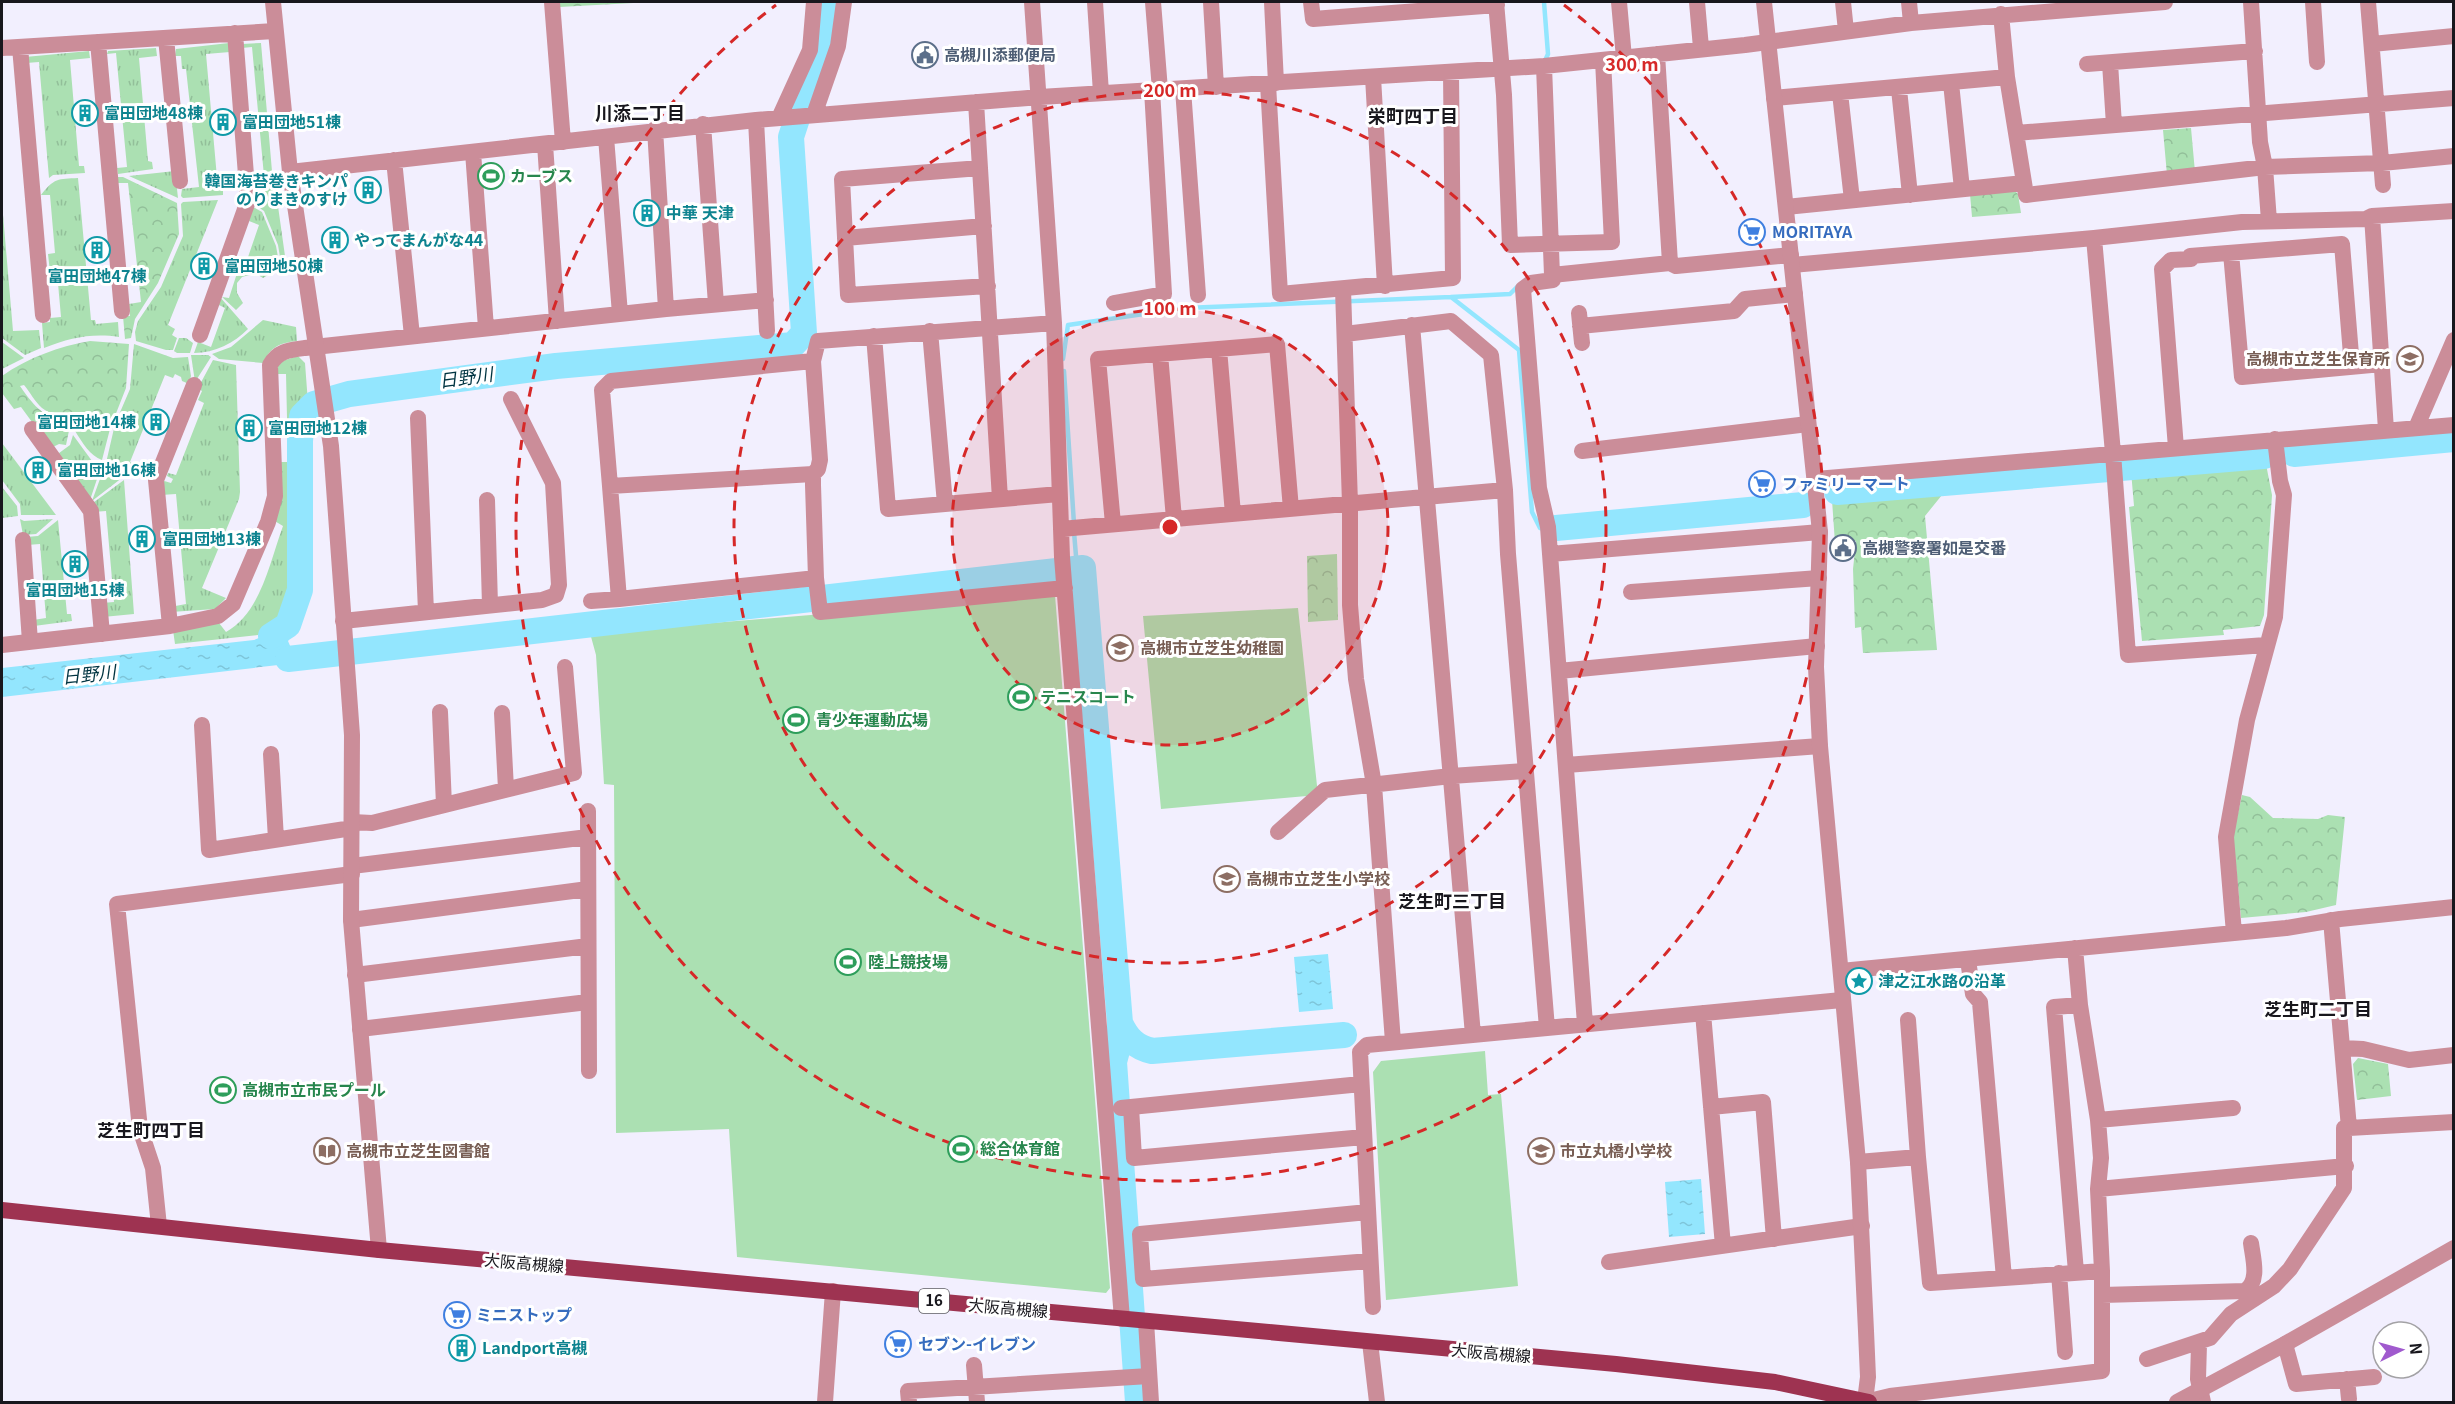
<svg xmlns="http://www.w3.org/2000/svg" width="2455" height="1404" font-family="Georgia,'Noto Sans JP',serif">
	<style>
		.grass { fill: url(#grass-tufts) }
		.park { fill: url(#park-crowns) }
		.pitch { fill: #abe0b2 }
		.water { fill: url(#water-ripples) }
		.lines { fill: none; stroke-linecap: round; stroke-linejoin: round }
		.stream { stroke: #93e6fe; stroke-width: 4.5 }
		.river { stroke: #93e6fe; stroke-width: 26 }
		.minor { stroke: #cb8d99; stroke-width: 16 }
		.tertiary { stroke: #cb8d99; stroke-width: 16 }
		.primary { stroke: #9e3351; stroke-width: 16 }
		.ring { fill: none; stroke: #d62828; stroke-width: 3; stroke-dasharray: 10 8 }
		.labels { text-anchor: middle; stroke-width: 6; stroke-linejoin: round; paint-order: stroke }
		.shield { fill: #fff; stroke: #5d5d61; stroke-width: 1.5 }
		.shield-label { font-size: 15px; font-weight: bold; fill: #18171d }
		.service-label { font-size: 16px; font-weight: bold; fill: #4e5e75; stroke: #fff; text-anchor: start }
		.culture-label { font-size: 16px; font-weight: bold; fill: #0d838f; stroke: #fff; text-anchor: start }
		.leisure-label { font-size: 16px; font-weight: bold; fill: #27864d; stroke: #fff; text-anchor: start }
		.shop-label { font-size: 16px; font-weight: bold; fill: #366cbe; stroke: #fff; text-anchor: start }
		.education-label { font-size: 16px; font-weight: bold; fill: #785e54; stroke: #fff; text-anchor: start }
		.street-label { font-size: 16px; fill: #18171d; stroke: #fff }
		.neighbourhood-label { font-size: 18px; font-weight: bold; fill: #18171d; stroke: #fff }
		.water-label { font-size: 18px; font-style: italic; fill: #003441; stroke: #fff }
		.centre { fill: #d62828; stroke: #fff; stroke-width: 3 }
		.ring-label { font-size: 18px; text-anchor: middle; font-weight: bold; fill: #d62828; stroke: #fff; stroke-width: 6; stroke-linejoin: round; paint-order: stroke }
	</style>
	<defs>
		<pattern id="grass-tufts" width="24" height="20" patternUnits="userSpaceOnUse" patternTransform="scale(1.5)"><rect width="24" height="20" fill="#abe0b2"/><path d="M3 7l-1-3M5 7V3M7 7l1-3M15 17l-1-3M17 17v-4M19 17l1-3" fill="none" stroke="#92bf99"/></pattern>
		<pattern id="park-crowns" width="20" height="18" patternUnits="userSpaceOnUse" patternTransform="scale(1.5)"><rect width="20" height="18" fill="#abe0b2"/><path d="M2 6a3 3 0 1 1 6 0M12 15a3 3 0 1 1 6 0" fill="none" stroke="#92bf99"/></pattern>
		<pattern id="water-ripples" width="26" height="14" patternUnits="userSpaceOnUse" patternTransform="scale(1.5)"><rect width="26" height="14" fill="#93e6fe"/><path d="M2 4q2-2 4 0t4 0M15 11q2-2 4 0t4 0" fill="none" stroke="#7ec5d9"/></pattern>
	</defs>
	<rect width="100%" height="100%" fill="#f2effe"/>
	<!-- grass -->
	<path class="grass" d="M229,43l1,9 -24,2 12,135h5v6l-40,3 -2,-2 1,-7 17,-2 -13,-118h-4l-1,-13h-6l1,-7z
		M261,43l12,140 -17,10 -1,-16 9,-1 -12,-129 -10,1v-4z
		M156,48l1,8 -18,2 9,103 4,1 1,7 -35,5 -1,-6 10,-1 -11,-114 -9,1 1,-3z
		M89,51l1,7 -20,2 9,106h5l1,7 -32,2 -4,3 -10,-116 -13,1 -1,-6z
		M175,171l3,27 -49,-22z
		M78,178l13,142h4l1,4 22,-2 1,15c-28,-4 -49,1 -75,11l-2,-25 8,-1v-4l11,-1 -4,-45h-7l-2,-18 7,-1 -5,-58h-9c13,-17 17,-16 37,-17z
		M274,186l2,6 10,71h-5l-3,-18 -14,-34 -15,-10z
		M218,200l-50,125 7,4 -3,6 5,3 -4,12h-7l-30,-9 -1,-9 3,-11 23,-34 22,-51 -2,-32 2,-2z
		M2,203l11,128 26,-1 2,18 -16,7 -23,-17z
		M253,207l9,5 14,34 4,22 -17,10 -8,-5 -4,1 -3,-6 -12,-9 11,1 12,-35 -10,-4z
		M235,261l8,5 6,9 -7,2 -5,6v10l6,10 -7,7 -14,-13 7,1 10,-31 -6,-2z
		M220,297l28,32c-14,14 -33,24 -54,24l4,-11 13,5 14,-39 -8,-4z
		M263,320l33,7 1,14c-18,2 -26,6 -34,22l-44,-4 -7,-5 19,-7z
		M179,338h7l7,5 -3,10h-13l-3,-2z
		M2,342l22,16 -22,11z
		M134,344l39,14 15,-1 3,19 -2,8 -7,-3 -1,-4 -6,-3 -2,4 -8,-3 -35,87 3,2 -4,9 -23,-10 9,-39 15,-35z
		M191,355h17l3,2 -16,25z
		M298,356l7,7 3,40 -8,8 -8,16 2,155 -2,19 -6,17 -28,17 -83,9 -2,-14 46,-7 7,9c35,-19 44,-71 57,-106l-10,-6 5,-58h10l-2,-88h-11l4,-12z
		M213,360l23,5 4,127 -1,7 -37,89 24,10 -11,11 -44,3 -1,-5 16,-3 -10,-110 -15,1v-15l10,3 2,-4 -6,-3 1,-3 8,2 28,-72 -6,-3 4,-9 -4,-3z
		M76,422l24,4 11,-1 -9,35c-12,-4 -20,-18 -27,-29z
		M73,435l19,26 10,3 -12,36 -35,-44 15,-11z
		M2,443l54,72h-35l-1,-11 -18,-24z
		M105,465l22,9 -35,27z
		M124,480l10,134 -31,3 -1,-14 12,-1 -8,-91 -13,1 -3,-7z
		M2,487l15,19 1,10 -16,2z
		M20,519l4,2 29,-2 -17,15 -13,1z
		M58,520l9,94h4l1,7 -38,5 -1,-6 13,-2 -6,-74 -13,1 -1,-8 12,-1z"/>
	<!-- park -->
	<path class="park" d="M559,2h93l-93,5z
		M2191,128l4,44 -28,3 -4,-45z
		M118,177h5l54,26 2,31 -21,49 -23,36 -4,19 -6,1 -2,-23h7l-1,-12 12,-2 -13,-119h-10z
		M2013,189l5,5 3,19 -49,4 -2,-23z
		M90,341l39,3 -3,44 -13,33c-19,0 -57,-1 -71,-13 -7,-6 -12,-16 -18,-23l-4,1c16,23 23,31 51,35l-5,24 -7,-1 -8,4 -30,-41 -7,2 -12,-16v-17c25,-18 58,-30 88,-35z
		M2265,459l7,36 -8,120 -4,11 -37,4 1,5 -82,6 -13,-134 5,-1 -3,-35z
		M1942,487v8l-17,21 12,134 -74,3 -2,-26 -6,1 -2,-59 3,-28 -21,2 -3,-43 3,-3z
		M1337,554l1,66 -30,2 -1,-66z
		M2242,795l8,2 23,21 45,1 10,-4 17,2 -9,88 -30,7 -65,6 -8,-82z
		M2358,1058l30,6 3,32 -34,4 -4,-36z"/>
	<!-- pitch -->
	<path class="pitch" d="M1055,595l55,693 -4,5 -369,-36 -8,-128 -113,4 -2,-348 -10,-1 -8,-129 -6,-22z
		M1298,608l20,187 -157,14 -18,-193z
		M1485,1051l3,44 13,-1 17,192 -132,14 -13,-228 8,-11z"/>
	<!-- water -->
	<path class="water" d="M291,610l12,4 -15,27 3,7 6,2 25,-3v13l-320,37v-29l252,-28c17,-7 27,-13 37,-30z
		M1328,954l5,55 -34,3 -5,-55z
		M1701,1179l4,55 -36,3 -4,-55z"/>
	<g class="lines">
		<!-- stream -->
		<path class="stream" d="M1544,63l4,-9 -4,-52
			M1451,297l59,-3 7,-7
			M1063,359l5,-34 117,-17 266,-11 68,53 13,162 8,16 5,1
			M1064,371l10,153
			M1074,532l3,36"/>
		<!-- river -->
		<path class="river" d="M2294,454l160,-15
			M1837,492l427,-36
			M1556,528l247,-23
			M271,636l17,-11 12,-35v-149l2,-25 12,-12 35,-10 207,-28 237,-21 11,-12 -13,-196 29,-89 7,-46
			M288,659l795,-91 37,455c7,15 15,24 32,28l192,-16
			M1120,1023v16l-6,23 24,340"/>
		<!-- minor -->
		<path class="minor" d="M552,2l11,140
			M1032,2l22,321 8,234 60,762
			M1095,2l6,91
			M1153,2l7,88
			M1211,2l5,85
			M1272,2l4,81
			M1311,2l2,17 184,-14
			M1496,2l8,93 6,150 102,-3 -9,-182
			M1619,2l5,56
			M1697,2l4,46
			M1843,2l3,29
			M1909,2l2,21
			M2251,2l9,140 5,25 4,54
			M2313,2l4,60
			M2368,2l15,183
			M2001,14l6,63 19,118 239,-28 117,-4 72,-7
			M166,38l14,143
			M98,42l24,269
			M2372,44l82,-8
			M20,47l23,268
			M2,48l273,-17
			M1657,54l13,209
			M2110,63l4,62
			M2087,64l168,-13
			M1544,66l8,209
			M1373,77l12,209
			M1951,83l11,106
			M1268,84l12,210 173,-16 -2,-206
			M1183,89l15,206
			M1899,89l11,106
			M1840,93l12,107
			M1774,98l233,-21
			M976,102l24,397
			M814,115l24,-69 6,-44
			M779,118l31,-68 4,-48
			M756,120l11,211
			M703,124l13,180
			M655,129l11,180
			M2016,133l438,-35
			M606,137l14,177
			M545,144l12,177
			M473,152l13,176
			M394,160l18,176
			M980,168l-138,11 6,116 140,-9
			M290,172l466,-52 284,-23 504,-31 201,-21 166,-22 254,-21
			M1786,207l238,-24
			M2372,216l14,214
			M845,238l139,-12
			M2094,238l19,215 15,202 138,-10
			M2231,253l11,124 140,-13
			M1792,265l302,-27 148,-16 124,-3 6,-3 82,-5
			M1343,289l7,215v101l6,74 18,106 19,257
			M1114,303l50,-9 -12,-204
			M1579,313l3,30
			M1412,325l61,710
			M1580,326l154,-15 11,-12 50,-5
			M930,331l15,173
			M1345,334l106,-13 40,34 14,135 3,64 39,474
			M200,335l48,-134 -13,-168
			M874,336l14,173 171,-15
			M1219,349l14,165
			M1160,354l14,165
			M813,361l7,99 -2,9 -5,5v11l3,93 4,34 245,-24
			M418,418l8,194
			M2416,428l38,-88
			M32,429l59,82 11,123
			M2176,448l-14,-179 9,-9 20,-1 -1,-3 152,-12 10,123
			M1582,451l226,-27
			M813,474l-203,12 -8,-96 9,-9 202,-20 5,-20 236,-18
			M1816,479l638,-54
			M610,486l9,113 197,-21
			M487,500l3,105
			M1113,524l-15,-165 179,-15 14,165
			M1061,529l444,-39
			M23,540l7,102
			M1550,554l270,-22
			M1631,592l188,-14
			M591,601l28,-2
			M343,621l199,-21 14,-5 3,-10 -6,-102 -42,-84
			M170,626l-14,-146 38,-95
			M2,645l168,-19 48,-10 15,-12 35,-82 7,-26 -5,-131c8,-14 19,-15 35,-17l361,-39 100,-9
			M1559,671l258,-25
			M440,712l4,93
			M502,713l4,76
			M202,725l7,125 143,-22
			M271,754l5,85
			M1566,765l254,-19
			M588,811l1,260
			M352,822l20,1 202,-50 -9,-106
			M1278,832l47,-42 126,-14 74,-5
			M352,866l236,-29
			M351,920l237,-31
			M2234,933l-8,-96 21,-117 28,-103 9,-122 -4,-14 -5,-42
			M1841,971l445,-43 54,-9 114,-12
			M355,975l233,-29
			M1703,1013l20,233
			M1908,1020l10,137
			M1585,1024l-37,-497 -9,-39 -16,-199 8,-6 22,-3 -1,-5 118,-12 6,3 115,-11
			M360,1029l228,-27
			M2342,1048l21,1 46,11 45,-5
			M1131,1107l3,51 230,-21
			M1711,1107l52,-5 11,137
			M1121,1108l240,-24
			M2098,1120l135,-12
			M2349,1128l105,-6
			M1858,1162l60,-5 12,126 74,-5 -24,-276 -7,-8 -5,-34
			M2098,1189l248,-23
			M1368,1212l-228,22 3,45 227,-18
			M159,1226l-6,-58 -13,-39 -23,-225 235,-30
			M1609,1262l253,-36
			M2076,1272l-22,-265 26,-2
			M2059,1273l6,79
			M2004,1278l98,-7
			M2102,1295l143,-4c15,-10 8,-32 6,-48
			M1373,1307l-13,-255 7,-7 475,-45
			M1146,1321l5,81
			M1370,1342l7,60
			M2199,1344l-1,35 5,23
			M2285,1344l11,40 78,-7
			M2147,1359l63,-21 21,-24 43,-28 16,-17 54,-81v-60h5l-18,-208
			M974,1365l3,37
			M2347,1379l2,20
			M825,1402l8,-111
			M909,1402l-1,-11 241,-15
			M1865,1402l25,-6 212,-25v-100l-4,-82 3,-31 -3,-38 -18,-115 -5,-57"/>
		<!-- tertiary -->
		<path class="tertiary" d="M273,2l17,170 41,274 21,289 -1,185 28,330
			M1764,2l56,530 -4,135 4,79 38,416 8,169 2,46 -3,24
			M2177,1402l108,-58 169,-96"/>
		<!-- primary -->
		<path class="primary" d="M2,1210l377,40 1237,114 159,18 94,20"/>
	</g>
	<!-- distance rings -->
	<circle cx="1170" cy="527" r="218" fill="#d62828" fill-opacity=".12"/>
	<g class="ring">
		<circle cx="1170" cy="527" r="218"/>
		<circle cx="1170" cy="527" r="436"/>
		<path d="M1564 5A654 654 0 1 1 776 5"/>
	</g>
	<!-- icons -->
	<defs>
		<symbol id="civic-ring" viewBox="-11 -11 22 22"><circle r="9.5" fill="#fff" stroke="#5c6f8a" stroke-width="1.5"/><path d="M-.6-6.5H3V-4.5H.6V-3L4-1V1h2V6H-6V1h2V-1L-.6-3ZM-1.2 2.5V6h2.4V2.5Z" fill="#5c6f8a"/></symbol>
		<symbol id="building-ring" viewBox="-11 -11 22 22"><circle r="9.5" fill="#fff" stroke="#0f9aa8" stroke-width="1.5"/><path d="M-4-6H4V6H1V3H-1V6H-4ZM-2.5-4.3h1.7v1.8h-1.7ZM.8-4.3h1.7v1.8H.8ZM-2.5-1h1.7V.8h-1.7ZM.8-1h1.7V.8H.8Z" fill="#0f9aa8"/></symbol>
		<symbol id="stadium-ring" viewBox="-11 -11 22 22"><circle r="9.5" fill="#fff" stroke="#2e9e5b" stroke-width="1.5"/><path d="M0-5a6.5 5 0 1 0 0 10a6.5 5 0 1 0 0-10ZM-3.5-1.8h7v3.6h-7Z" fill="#2e9e5b"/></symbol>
		<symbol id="supermarket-ring" viewBox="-11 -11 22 22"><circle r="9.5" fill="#fff" stroke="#3f7fe0" stroke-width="1.5"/><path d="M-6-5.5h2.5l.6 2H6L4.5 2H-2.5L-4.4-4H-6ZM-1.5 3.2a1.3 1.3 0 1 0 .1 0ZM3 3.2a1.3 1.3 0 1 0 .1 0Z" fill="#3f7fe0"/></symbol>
		<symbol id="school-ring" viewBox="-11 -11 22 22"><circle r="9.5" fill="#fff" stroke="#8d6e63" stroke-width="1.5"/><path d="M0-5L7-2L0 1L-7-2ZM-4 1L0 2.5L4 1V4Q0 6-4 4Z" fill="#8d6e63"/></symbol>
		<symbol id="sight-ring" viewBox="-11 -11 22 22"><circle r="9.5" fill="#fff" stroke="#0f9aa8" stroke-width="1.5"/><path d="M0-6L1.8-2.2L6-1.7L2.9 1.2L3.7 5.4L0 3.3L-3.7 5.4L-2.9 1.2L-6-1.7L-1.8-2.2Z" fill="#0f9aa8"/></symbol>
		<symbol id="library-ring" viewBox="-11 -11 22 22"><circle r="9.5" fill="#fff" stroke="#8d6e63" stroke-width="1.5"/><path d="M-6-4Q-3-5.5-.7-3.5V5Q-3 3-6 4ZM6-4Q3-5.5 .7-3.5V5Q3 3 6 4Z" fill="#8d6e63"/></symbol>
	</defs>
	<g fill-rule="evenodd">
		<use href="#civic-ring" x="910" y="40" width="30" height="30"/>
		<use href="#building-ring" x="70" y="98" width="30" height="30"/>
		<use href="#building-ring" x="208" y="107" width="30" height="30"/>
		<use href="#stadium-ring" x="476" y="161" width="30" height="30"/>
		<use href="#building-ring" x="353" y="175" width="30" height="30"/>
		<use href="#building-ring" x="632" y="198" width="30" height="30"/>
		<use href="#supermarket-ring" x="1737" y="217" width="30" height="30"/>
		<use href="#building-ring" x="320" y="225" width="30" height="30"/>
		<use href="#building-ring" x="82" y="235" width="30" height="30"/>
		<use href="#building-ring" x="189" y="251" width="30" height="30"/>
		<use href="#school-ring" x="2395" y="344" width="30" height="30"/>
		<use href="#building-ring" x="141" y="407" width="30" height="30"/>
		<use href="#building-ring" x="234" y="413" width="30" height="30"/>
		<use href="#building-ring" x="23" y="455" width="30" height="30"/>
		<use href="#supermarket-ring" x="1747" y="469" width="30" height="30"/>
		<use href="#building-ring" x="127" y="524" width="30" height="30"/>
		<use href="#civic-ring" x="1828" y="533" width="30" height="30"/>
		<use href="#building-ring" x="60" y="549" width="30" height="30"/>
		<use href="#school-ring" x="1105" y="633" width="30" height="30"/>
		<use href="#stadium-ring" x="1006" y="682" width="30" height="30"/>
		<use href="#stadium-ring" x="781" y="705" width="30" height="30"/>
		<use href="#school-ring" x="1212" y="864" width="30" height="30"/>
		<use href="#stadium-ring" x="833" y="947" width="30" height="30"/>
		<use href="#sight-ring" x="1844" y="966" width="30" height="30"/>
		<use href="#stadium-ring" x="208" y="1075" width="30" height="30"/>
		<use href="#stadium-ring" x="946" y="1134" width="30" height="30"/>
		<use href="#library-ring" x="312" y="1136" width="30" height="30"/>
		<use href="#school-ring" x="1526" y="1136" width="30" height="30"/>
		<use href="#supermarket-ring" x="442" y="1300" width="30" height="30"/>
		<use href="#supermarket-ring" x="883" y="1329" width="30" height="30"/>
		<use href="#building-ring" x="447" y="1333" width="30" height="30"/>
	</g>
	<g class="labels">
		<!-- shield labels -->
		<rect class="shield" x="919" y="1289" width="30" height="24" rx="4.5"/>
		<g class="shield-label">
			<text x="934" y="1306">16</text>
		</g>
		<!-- service labels -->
		<g class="service-label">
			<text x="944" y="61">高槻川添郵便局</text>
			<text x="1862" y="554">高槻警察署如是交番</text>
		</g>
		<!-- culture labels -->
		<g class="culture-label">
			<text x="104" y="119">富田団地48棟</text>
			<text x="242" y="128">富田団地51棟</text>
			<text x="348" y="187" text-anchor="end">韓国海苔巻きキンパ<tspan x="348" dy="18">のりまきのすけ</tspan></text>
			<text x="666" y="219">中華 天津</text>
			<text x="354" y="246">やってまんがな44</text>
			<text x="224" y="272">富田団地50棟</text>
			<text x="97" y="282" text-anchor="middle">富田団地47棟</text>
			<text x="136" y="428" text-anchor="end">富田団地14棟</text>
			<text x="268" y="434">富田団地12棟</text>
			<text x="57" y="476">富田団地16棟</text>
			<text x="162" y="545">富田団地13棟</text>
			<text x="75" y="596" text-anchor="middle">富田団地15棟</text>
			<text x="1878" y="987">津之江水路の沿革</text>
			<text x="482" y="1354">Landport高槻</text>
		</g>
		<!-- leisure labels -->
		<g class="leisure-label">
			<text x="510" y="182">カーブス</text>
			<text x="1040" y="703">テニスコート</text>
			<text x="816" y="726">青少年運動広場</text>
			<text x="868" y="968">陸上競技場</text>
			<text x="242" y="1096">高槻市立市民プール</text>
			<text x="980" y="1155">総合体育館</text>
		</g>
		<!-- shop labels -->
		<g class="shop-label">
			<text x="1772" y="238">MORITAYA</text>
			<text x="1782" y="490">ファミリーマート</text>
			<text x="476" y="1321">ミニストップ</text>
			<text x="918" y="1350">セブン-イレブン</text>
		</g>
		<!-- education labels -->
		<g class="education-label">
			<text x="2390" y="365" text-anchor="end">高槻市立芝生保育所</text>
			<text x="1140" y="654">高槻市立芝生幼稚園</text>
			<text x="1246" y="885">高槻市立芝生小学校</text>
			<text x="346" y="1157">高槻市立芝生図書館</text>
			<text x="1560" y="1157">市立丸橋小学校</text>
		</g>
		<!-- street labels -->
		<g class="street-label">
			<text transform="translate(524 1263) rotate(5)" y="6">大阪高槻線</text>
			<text transform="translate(1008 1308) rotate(5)" y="6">大阪高槻線</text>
			<text transform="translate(1491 1353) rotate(5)" y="6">大阪高槻線</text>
		</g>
		<!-- neighbourhood labels -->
		<g class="neighbourhood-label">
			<text x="640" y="120">川添二丁目</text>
			<text x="1413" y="123">栄町四丁目</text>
			<text x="1452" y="908">芝生町三丁目</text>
			<text x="2318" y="1016">芝生町二丁目</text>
			<text x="151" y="1137">芝生町四丁目</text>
		</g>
		<!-- water labels -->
		<g class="water-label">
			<text transform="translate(466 378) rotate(-8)" y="6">日野川</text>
			<text transform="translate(89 675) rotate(-6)" y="6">日野川</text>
		</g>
	</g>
	<circle cx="1170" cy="527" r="9" class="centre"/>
	<g class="ring-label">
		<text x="1632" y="71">300 m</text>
		<text x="1170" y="97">200 m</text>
		<text x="1170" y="315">100 m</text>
	</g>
	<!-- border -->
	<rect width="2455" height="1404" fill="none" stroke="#18171d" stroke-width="6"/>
	<!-- north arrow -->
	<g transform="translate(2401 1350) rotate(85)"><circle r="28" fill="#ffffff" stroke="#a3a2a5" stroke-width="1.5"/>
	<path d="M0-4.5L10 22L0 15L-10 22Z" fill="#a05ace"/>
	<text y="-9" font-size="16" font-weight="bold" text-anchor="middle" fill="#18171d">N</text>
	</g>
</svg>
